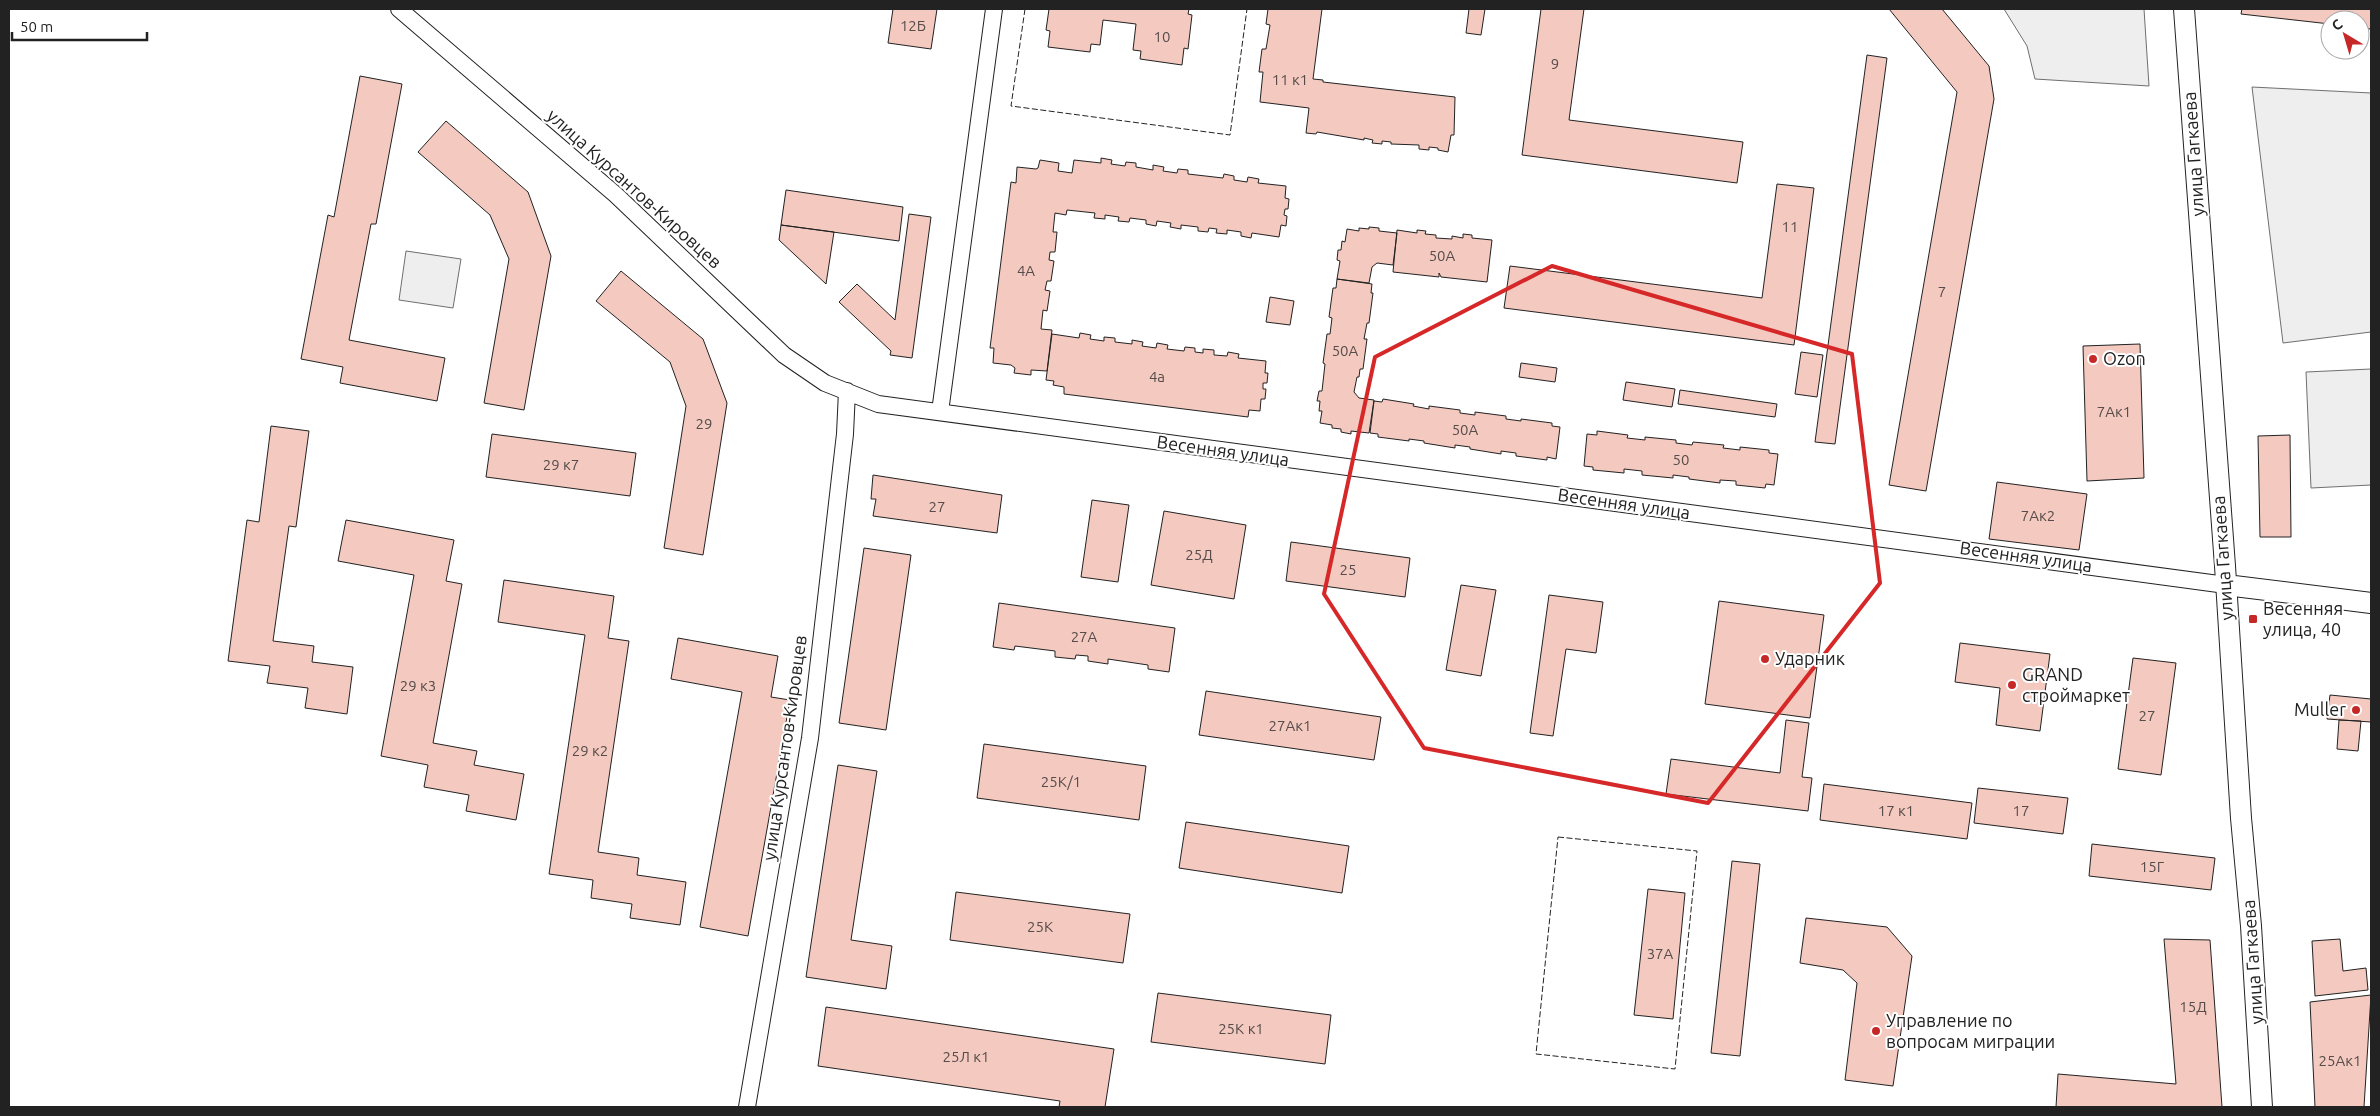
<svg xmlns="http://www.w3.org/2000/svg" width="2380" height="1116" font-family="Ubuntu,sans-serif">
	<style>
		.green { fill: #eee; stroke: #6f6f6f }
		.building { fill: #f3c9c0; stroke: #222 }
		.lines { fill: none; stroke-linecap: round; stroke-linejoin: round }
		.minor-casing { stroke: #222; stroke-width: 18 }
		.tertiary-casing { stroke: #222; stroke-width: 22 }
		.minor { stroke: #fff; stroke-width: 16 }
		.tertiary { stroke: #fff; stroke-width: 20 }
		.fence { stroke: #222; stroke-width: 1; stroke-dasharray: 6 2.5; stroke-linecap: butt }
		.marked { fill: none; stroke: #d62828; stroke-width: 4; stroke-linejoin: round }
		.poi-dot { fill: #c62828; stroke: #fff; stroke-width: 2 }
		.labels { text-anchor: middle; stroke-width: 4; stroke-linejoin: round; paint-order: stroke }
		.number-label { font-size: 15px; fill: #564c4a }
		.street-label { font-size: 18px; fill: #222; stroke: #fff }
		.poi-label { font-size: 18px; fill: #222; stroke: #fff; text-anchor: start }
	</style>
	<rect width="100%" height="100%" fill="#fff"/>
	<!-- green -->
	<path class="green" d="M2004,9h140l5,77 -114,-7 -8,-33z
		M2252,87l119,6v239l-88,11z
		M406,251l55,8 -8,49 -54,-8z
		M2371,369v116l-60,3 -5,-116z"/>
	<!-- building -->
	<path class="building" d="M893,9h44l-6,40 -43,-6z
		M1049,9h140l-1,5 4,1 -4,34 -4,-1 -2,17 -42,-6 1,-8 -8,-1 3,-26 -33,-4 -3,25 -9,-1 -1,8 -42,-5 2,-16 -4,-1z
		M1268,9h54l-9,70 10,1v2l132,15 -1,38h-3l-3,17 -10,-2v-2l-9,-1v3l-10,-1v-4l-28,-1v-2l-9,-1v3l-10,-1 1,-3 -9,-2v2l-47,-8 -1,2 -10,-1 3,-25 -49,-6 3,-30h-4l3,-23h4l4,-24 -4,-1z
		M1469,9h16l-4,26 -15,-2z
		M1541,9h43l-15,111 174,22 -6,41 -215,-28z
		M1889,9h53l47,57 5,33 -68,392 -37,-6 68,-393z
		M2242,9h129v20l-11,-1v-8h-30v4l-89,-10z
		M1867,55l20,3 -52,386 -20,-2z
		M360,76l42,8 -26,140h-5l-22,116 96,18 -8,43 -97,-18 3,-16 -42,-8 27,-144 6,2z
		M446,121l82,71 23,64 -27,154 -40,-7 25,-144 -19,-44 -72,-63z
		M1101,158l11,2 -1,4 14,2 1,-4 10,1v4l17,3v-5l11,2 -1,4 14,2 1,-4 10,1v4l35,4 1,-4 10,2v4l13,2 1,-5 11,2 -1,4 28,3 -1,12 4,1 -1,10h-3l-1,6 3,1 -1,10 -5,-1 -2,12 -27,-4 -1,5 -10,-2v-4l-14,-2v4l-11,-1 1,-4 -8,-1 -1,4 -10,-1v-4l-17,-2v4l-11,-2 1,-4 -14,-2 -1,5 -10,-2v-4l-16,-2 -1,4 -11,-1 1,-4 -14,-2v4l-11,-1 1,-5 -28,-3 -1,5 -11,-2 -2,19h4l-2,20h-5l-1,8 5,1 -3,20h-4l-2,9 5,1 -3,20 -4,-1 -2,19 11,1 -5,41 -16,-1v5l-17,-2 1,-5 -4,-3 -18,-2 1,-15h-4l21,-166 5,1 1,-16 19,2 2,-1 2,-8 19,3 -1,8 14,2 2,-13 27,3z
		M1777,184l37,4 -20,157 -290,-37 6,-42 252,32z
		M786,190l117,17 -4,34 -118,-16z
		M909,214l22,3 -19,141 -22,-3 1,-4 -52,-49 18,-18 38,36z
		M781,225l53,7 -8,52 -47,-44z
		M1369,227l10,1v3l18,2 -4,32 -16,-2 -5,4 -3,16 -32,-4 3,-18 -3,-1 1,-10h3l1,-9 3,1 2,-13 12,2v-3l10,1z
		M1397,230l20,3v-3l9,1 -1,3 11,1v3l16,1v-3l11,2v-4l9,1v3l20,2 -5,42 -46,-5 -2,-4v4l-46,-5z
		M621,271l82,68 24,64 -24,152 -39,-7 22,-142 -16,-44 -74,-61z
		M1337,279l35,5 -1,9h2l-4,30h-2l-3,16h3l-4,30h-3l-1,8h-2l-3,15 5,6 15,2 -5,33 -18,-2v3l-10,-2v-3l-9,-1v-3l-12,-2 2,-12h-3l1,-10h-3l2,-10h3l3,-27 -2,-1 4,-29h3l2,-16 -3,-1 4,-29h3z
		M1270,297l24,4 -4,24 -24,-3z
		M1080,333l11,2 -1,4 14,2v-4l11,1v4l17,2v-4l11,2 -1,4 14,2 1,-5 11,2 -1,4 17,2 1,-4 10,1v4l8,1v-4l11,1v5l13,1 1,-4 11,2 -1,4 28,3 -1,12h3l-1,10h-4v6h3l-1,10h-4l-1,12 -11,-1 -1,7 -184,-23v-7l-11,-2 1,-4 -8,-1 6,-46 27,4z
		M2140,344l4,134 -57,3 -4,-135z
		M1801,352l22,3 -6,42 -22,-3z
		M1521,363l36,5 -2,14 -36,-5z
		M1626,382l49,7 -3,18 -49,-7z
		M1680,390l97,14 -2,13 -97,-13z
		M1383,399l31,5 -1,2 16,3v-3l31,4v3l15,2v-3l31,4v3l15,2v-2l31,4v3l8,1 -4,32 -9,-2v3l-31,-4v-3l-15,-2v3l-31,-5v-2l-15,-2v3l-31,-5v-2l-15,-2v2l-31,-4v-3l-8,-1 4,-32 8,1z
		M271,426l38,5 -13,96 -7,-1 -16,115 41,5 -2,16 41,5 -6,47 -42,-6 3,-20 -41,-5 3,-17 -42,-5 19,-141 12,2z
		M1597,431l31,4 -1,3 18,2v-3l31,3v3l16,2 1,-3 31,3 -1,3 17,2v-3l29,3v3l9,1 -4,31 -8,-1 -1,4 -29,-3v-4l-16,-1v3l-31,-4v-2l-16,-2v3l-31,-3v-4l-18,-2v4l-31,-3v-3l-9,-1 3,-32 10,1z
		M492,434l144,19 -6,43 -144,-19z
		M2290,435l1,102h-31l-2,-101z
		M873,475l129,20 -5,38 -124,-17 3,-17h-5z
		M1997,482l90,12 -8,56 -90,-11z
		M1092,500l37,5 -11,77 -37,-5z
		M1164,511l82,14 -12,74 -83,-14z
		M346,520l108,20 -8,41 16,3 -29,159 44,8 -3,14 50,9 -8,46 -50,-9 3,-16 -45,-8 4,-22 -47,-9 33,-181 -76,-14z
		M1291,542l119,16 -5,39 -119,-16z
		M864,548l47,7 -25,175 -47,-7z
		M504,580l110,16 -6,42 21,3 -31,211 41,6 -2,17 49,7 -6,43 -50,-7 2,-14 -41,-6 2,-18 -44,-6 36,-239 -87,-13z
		M1461,585l35,5 -15,86 -35,-6z
		M1549,595l54,7 -7,51 -30,-4 -13,87 -23,-3z
		M1719,601l105,14 -14,103 -105,-14z
		M999,603l176,25 -6,44 -21,-3v-4l-40,-6v5l-20,-3v-5l-12,-1 -1,4 -20,-2v-6l-40,-5 -1,4 -21,-3z
		M678,638l100,18 -7,41 19,3 -42,236 -48,-9 42,-235 -71,-13z
		M1960,643l90,11 -10,77 -44,-6 4,-37 -45,-6z
		M2133,658l43,5 -15,112 -43,-6z
		M1206,691l175,26 -7,43 -175,-25z
		M2330,695l41,4v23l-44,-3z
		M1786,720l23,3 -7,54 10,1 -4,33 -142,-17 5,-35 109,14z
		M2339,720l22,1 -3,30 -21,-2z
		M984,744l162,22 -7,54 -162,-22z
		M838,765l39,6 -26,169 41,6 -6,43 -80,-12z
		M1824,784l148,19 -5,36 -147,-19z
		M1978,788l90,10 -5,36 -89,-11z
		M1186,822l163,24 -7,47 -163,-25z
		M2092,844l123,14 -4,32 -122,-14z
		M1732,861l28,3 -20,192 -29,-3z
		M1648,889l37,4 -12,126 -39,-4z
		M956,892l174,22 -7,49 -173,-23z
		M1806,918l81,9 25,29 -19,130 -48,-6 12,-97 -14,-13 -43,-7z
		M2164,939l46,1 12,167h-166l2,-33 118,10z
		M2340,939l3,32 23,-3 2,22 -53,6 -3,-55z
		M1158,993l173,22 -6,49 -174,-22z
		M2371,995l-7,112h-49l-5,-105z
		M826,1007l288,42 -9,58h-46l1,-6 -242,-35z"/>
	<g class="lines">
		<defs>
			<path id="minor" d="M399,9l217,186 168,160 41,28 53,21 1348,181
				M940,412l54,-403
				M747,1107l63,-369 35,-304 2,-43"/>
			<path id="tertiary" d="M2184,9l41,557 16,252 10,108 11,181
				M2226,585l145,18"/>
		</defs>
		<!-- minor casing -->
		<use href="#minor" class="minor-casing"/>
		<!-- tertiary casing -->
		<use href="#tertiary" class="tertiary-casing"/>
		<!-- minor -->
		<use href="#minor" class="minor"/>
		<!-- tertiary -->
		<use href="#tertiary" class="tertiary"/>
		<!-- fence -->
		<path class="fence" d="M1025,9l-14,97 219,29 17,-126
			M1558,837l139,14 -22,218 -139,-15z"/>
	</g>
	<!-- marked area -->
	<path class="marked" d="M1552,266l300,88 28,229 -172,220 -284,-55 -100,-154 51,-237z"/>
	<!-- markers -->
	<g class="poi-dot">
		<circle cx="2093" cy="359" r="5"/>
		<rect x="2248" y="614" width="10" height="10" rx="2.5"/>
		<circle cx="1765" cy="659" r="5"/>
		<circle cx="2012" cy="685" r="5"/>
		<circle cx="2356" cy="710" r="5"/>
		<circle cx="1876" cy="1031" r="5"/>
	</g>
	<g class="labels">
		<!-- number labels -->
		<g class="number-label">
			<text x="913" y="31">12Б</text>
			<text x="1162" y="42">10</text>
			<text x="1555" y="69">9</text>
			<text x="1290" y="85">11 к1</text>
			<text x="1790" y="232">11</text>
			<text x="1442" y="261">50А</text>
			<text x="1026" y="276">4А</text>
			<text x="1942" y="297">7</text>
			<text x="1345" y="356">50А</text>
			<text x="1157" y="382">4а</text>
			<text x="2114" y="417">7Ак1</text>
			<text x="704" y="429">29</text>
			<text x="1465" y="435">50А</text>
			<text x="1681" y="465">50</text>
			<text x="561" y="470">29 к7</text>
			<text x="937" y="512">27</text>
			<text x="2038" y="521">7Ак2</text>
			<text x="1199" y="560">25Д</text>
			<text x="1348" y="575">25</text>
			<text x="1084" y="642">27А</text>
			<text x="418" y="691">29 к3</text>
			<text x="2147" y="721">27</text>
			<text x="1290" y="731">27Ак1</text>
			<text x="590" y="756">29 к2</text>
			<text x="1061" y="787">25К/1</text>
			<text x="1896" y="816">17 к1</text>
			<text x="2021" y="816">17</text>
			<text x="2152" y="872">15Г</text>
			<text x="1040" y="932">25К</text>
			<text x="1660" y="959">37А</text>
			<text x="2193" y="1012">15Д</text>
			<text x="1241" y="1034">25К к1</text>
			<text x="966" y="1062">25Л к1</text>
			<text x="2340" y="1066">25Ак1</text>
		</g>
		<!-- street labels -->
		<g class="street-label">
			<text transform="translate(2194 154) rotate(-94)" y="6">улица Гагкаева</text>
			<text transform="translate(634 189) rotate(42)" y="6">улица Курсантов-Кировцев</text>
			<text transform="translate(1223 451) rotate(8)" y="6">Весенняя улица</text>
			<text transform="translate(1624 504) rotate(8)" y="6">Весенняя улица</text>
			<text transform="translate(2026 557) rotate(8)" y="6">Весенняя улица</text>
			<text transform="translate(2223 558) rotate(-94)" y="6">улица Гагкаева</text>
			<text transform="translate(785 748) rotate(-82)" y="6">улица Курсантов-Кировцев</text>
			<text transform="translate(2253 962) rotate(-94)" y="6">улица Гагкаева</text>
		</g>
		<!-- poi labels -->
		<g class="poi-label">
			<text x="2103" y="365">Ozon</text>
			<text x="2263" y="615">Весенняя<tspan x="2263" dy="21">улица, 40</tspan></text>
			<text x="1775" y="665">Ударник</text>
			<text x="2022" y="681">GRAND<tspan x="2022" dy="21">строймаркет</tspan></text>
			<text x="2346" y="716" text-anchor="end">Muller</text>
			<text x="1886" y="1027">Управление по<tspan x="1886" dy="21">вопросам миграции</tspan></text>
		</g>
	</g>
	<!-- border -->
	<rect width="2380" height="1116" fill="none" stroke="#222222" stroke-width="20"/>
	<!-- north arrow -->
	<g transform="translate(2345 35) rotate(322)"><circle r="24" fill="#ffffff" stroke="#a7a7a7"/>
	<path d="M0-4L9 19L0 12L-9 19Z" fill="#c62828"/>
	<text y="-8" font-size="14" font-weight="bold" text-anchor="middle" fill="#222222">С</text>
	</g>
	<!-- scale -->
	<path d="M12 32v8h135v-8" fill="none" stroke="#222222" stroke-width="2.5"/>
	<text x="20" y="32" font-size="15" fill="#222222" stroke="#ffffff" stroke-width="4" paint-order="stroke">50 m</text>
</svg>
